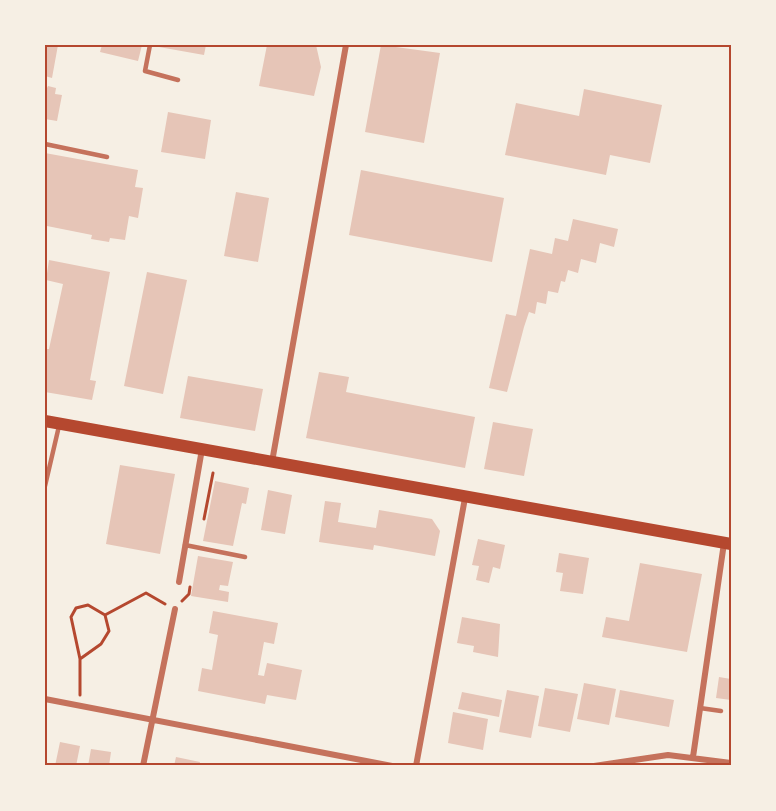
<svg xmlns="http://www.w3.org/2000/svg" width="776" height="811" font-family="'Nunito Sans',sans-serif">
	<style>
		.building { fill: #e6c5b7 }
		.lines { fill: none; stroke-linecap: round; stroke-linejoin: round }
		.path { stroke: #b5482f; stroke-width: 3 }
		.service { stroke: #c5725c; stroke-width: 4.5 }
		.minor { stroke: #c5725c; stroke-width: 6 }
		.secondary { stroke: #b5482f; stroke-width: 12 }
		.neatline { fill: none; stroke: #b5482f; stroke-width: 2 }
	</style>
	<rect width="100%" height="100%" fill="#f6efe4"/>
	<!-- building -->
	<path class="building" d="M45,45h13l-6,33 -7,-2z
		M102,45h40l-4,16 -38,-9z
		M159,45h47l-2,10 -45,-8z
		M267,45h49l5,22 -7,29 -55,-10z
		M381,45l59,8 -16,90 -59,-11z
		M48,86l8,2 -1,6 7,1 -5,26 -12,-2v-27z
		M584,89l78,16 -12,58 -40,-8 -4,20 -101,-20 11,-52 63,13z
		M168,112l43,8 -6,39 -44,-7z
		M45,153l93,17 -3,17 8,1 -5,30 -9,-2 -4,24 -15,-2 -1,4 -18,-3 1,-4 -45,-9z
		M361,170l143,28 -12,64 -143,-27z
		M236,192l33,6 -11,64 -34,-6z
		M573,219l45,10 -4,18 -14,-4 -4,20 -15,-4 -3,14 -10,-3 -3,12 -4,-1 -3,12 -10,-2 -2,13 -9,-2 -2,12 -6,-2 -5,15 -17,65 -18,-4 17,-74 10,2 14,-67 22,5 3,-16 13,3z
		M49,260l61,12 -20,108 6,1 -4,19 -47,-8v-43h4l14,-65 -17,-4z
		M147,272l40,8 -24,114 -39,-8z
		M319,372l30,5 -3,15 129,25 -10,51 -159,-30z
		M188,376l75,13 -8,42 -75,-13z
		M493,422l40,7 -9,47 -40,-7z
		M120,465l55,9 -15,80 -54,-10z
		M215,481l34,7 -3,16 -4,-1 -9,43 -30,-5z
		M268,490l24,5 -7,39 -24,-4z
		M325,501l16,2 -3,19 38,6 3,-18 53,9 8,12 -5,25 -61,-11 -1,5 -54,-8z
		M478,539l27,6 -5,24 -7,-2 -4,16 -13,-3 3,-14 -7,-1z
		M559,553l30,5 -6,36 -23,-3 3,-18 -7,-1z
		M198,556l35,6 -5,24 -8,-1 -1,5 10,2 -1,10 -37,-6z
		M640,563l62,11 -15,78 -85,-15 4,-20 23,4z
		M213,611l65,12 -4,21 -10,-2 -6,33 6,1 3,-13 35,7 -6,30 -29,-5 -2,9 -67,-13 4,-23 10,2 6,-35 -9,-2z
		M462,617l38,7 -2,33 -25,-5 1,-6 -17,-3z
		M719,677l12,2v21l-15,-2z
		M584,683l32,6 -7,36 -32,-6z
		M545,688l33,6 -8,38 -32,-6z
		M507,690l32,6 -8,42 -32,-6z
		M620,690l54,10 -5,27 -54,-10z
		M462,692l40,8 -3,17 -41,-8z
		M453,712l35,7 -5,31 -35,-7z
		M60,742l20,4 -4,20h-21z
		M91,749l20,3 -2,14h-21z
		M176,757l24,5 -1,4h-25z"/>
	<g class="lines">
		<!-- path -->
		<path class="path" d="M204,519l9,-46
			M182,601l7,-7 1,-7
			M80,659l21,-15 8,-13 -4,-16 41,-22 19,11
			M80,695v-36l-9,-42 5,-9 12,-3 17,10"/>
		<!-- service -->
		<path class="service" d="M150,45l-5,26 33,9
			M45,144l62,13
			M45,486l14,-60
			M185,545l60,12
			M700,708l21,3"/>
		<!-- minor -->
		<path class="minor" d="M272,462l74,-417
			M179,582l23,-133
			M45,699l347,67
			M693,757l31,-214
			M143,766l32,-157
			M416,766l49,-268
			M594,766l74,-11 63,8"/>
		<!-- secondary -->
		<path class="secondary" d="M45,421l686,123"/>
	</g>
	<!-- border -->
	<rect width="776" height="811" fill="none" stroke="#f6efe4" stroke-width="93"/>
	<rect x="46" y="46" width="684" height="718" class="neatline"/>
</svg>
